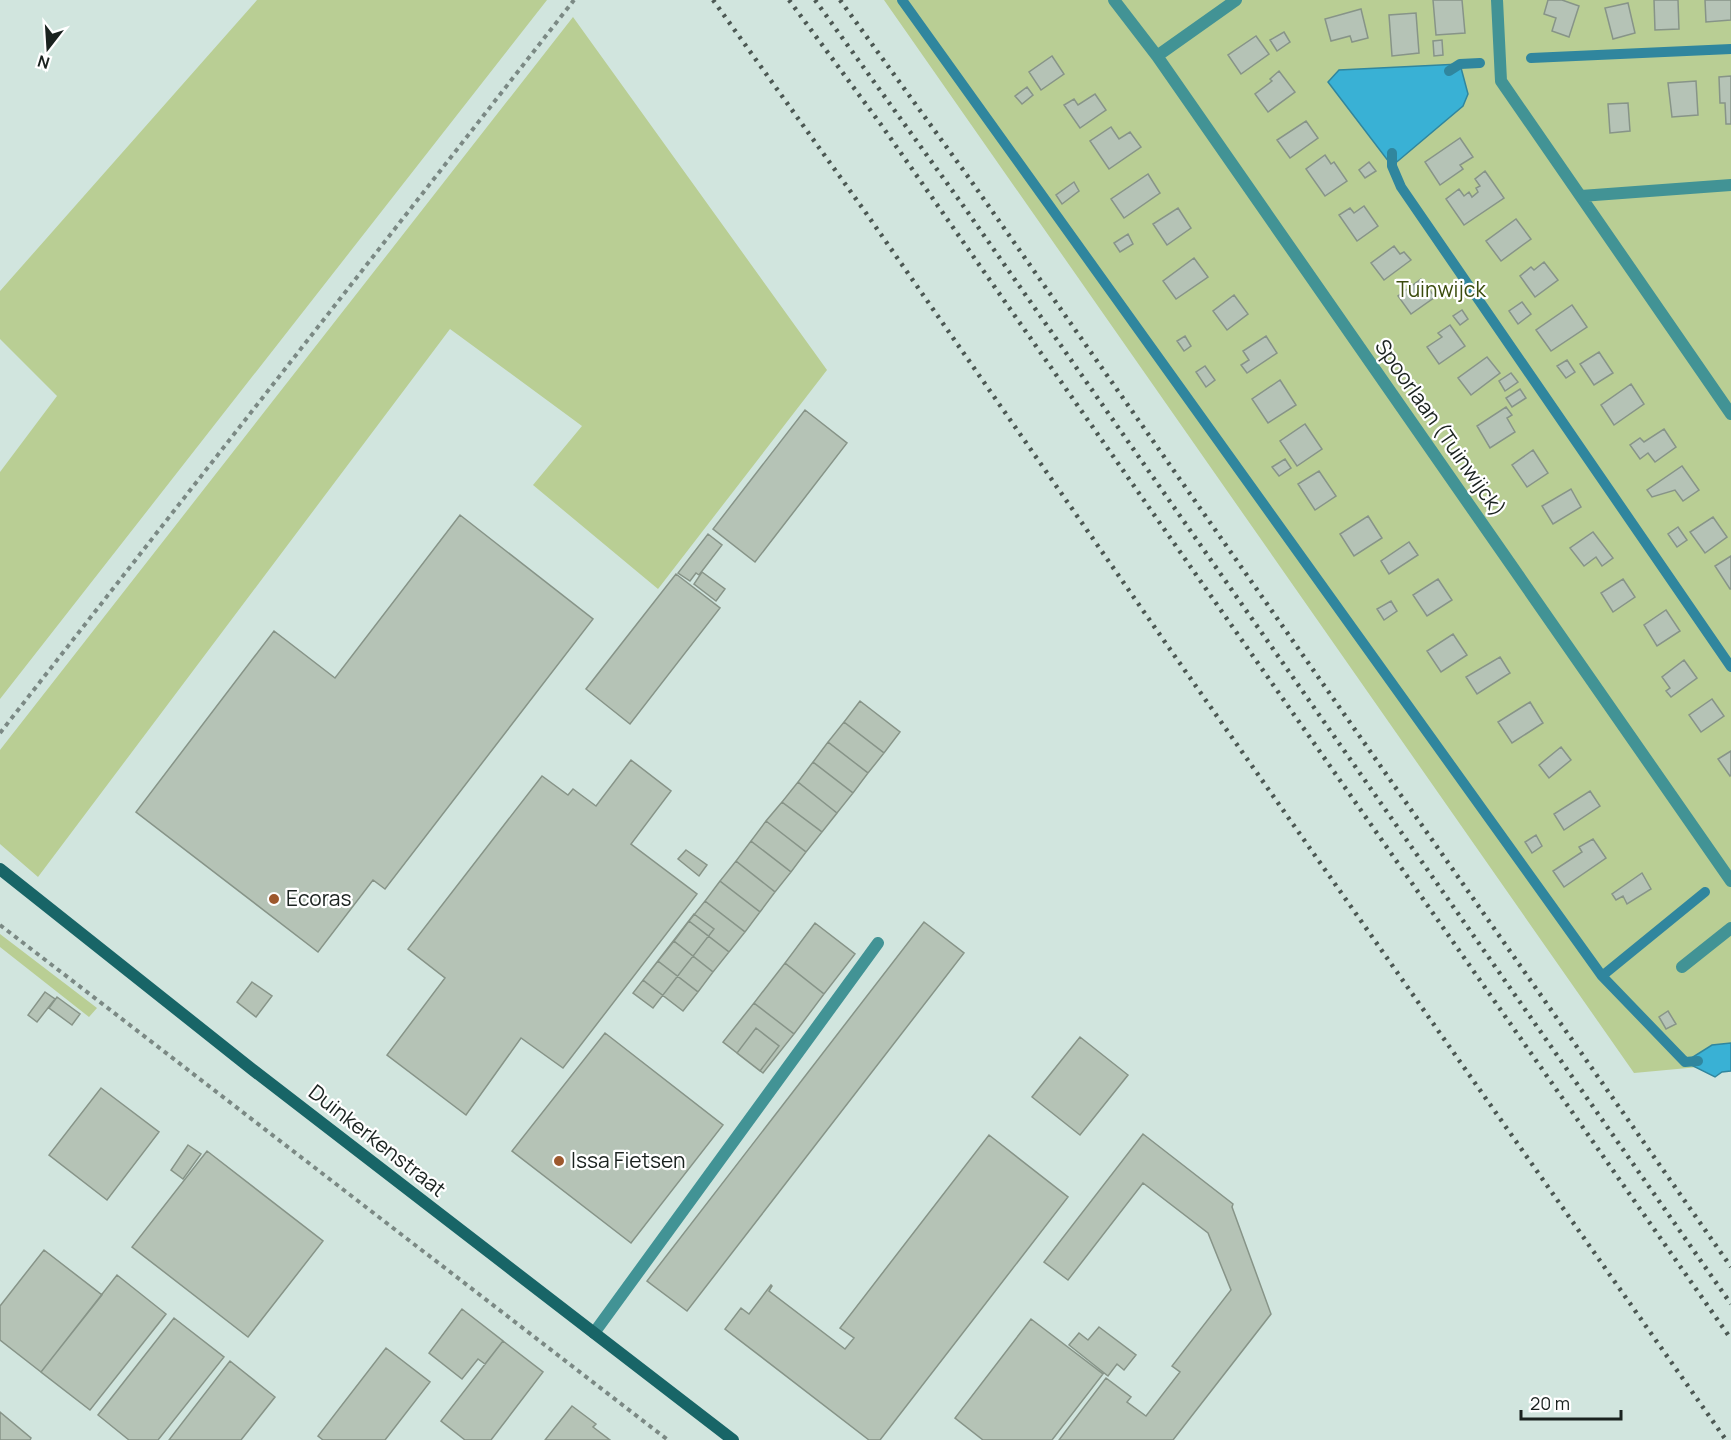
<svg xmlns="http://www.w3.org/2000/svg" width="1731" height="1440" font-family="Manrope,sans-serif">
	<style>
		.green { fill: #b9ce94 }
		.water { fill: #39b1d5; stroke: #30869e; stroke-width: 1.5 }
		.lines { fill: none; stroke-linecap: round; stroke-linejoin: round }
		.stream { stroke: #30869e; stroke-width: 10 }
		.building { fill: #b5c3b6; stroke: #879488; stroke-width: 1.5 }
		.path { stroke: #7b8984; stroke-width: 4; stroke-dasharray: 4.5 4.5; stroke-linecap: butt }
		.lane { stroke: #429395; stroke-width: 12 }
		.secondary { stroke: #186567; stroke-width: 12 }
		.rail { stroke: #4c5853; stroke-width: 4.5; stroke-dasharray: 3 6; stroke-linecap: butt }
		.poi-dot { fill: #9d582d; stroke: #fff; stroke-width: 2 }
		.labels { text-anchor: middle; stroke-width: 4.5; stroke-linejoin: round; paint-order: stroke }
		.park-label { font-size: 21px; fill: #3b4c0d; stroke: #fff }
		.street-label { font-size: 21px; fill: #1a221f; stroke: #fff }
		.poi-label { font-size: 21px; fill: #1a221f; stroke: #fff; text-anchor: start }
	</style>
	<rect width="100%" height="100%" fill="#d1e5de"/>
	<!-- green -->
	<path class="green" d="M257,0h290l-547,699v-227l57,-76 -57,-57v-48z
		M884,0h847v1064l-97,9z
		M573,17l254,353 -169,219 -125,-104 49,-59 -132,-97 -412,548 -38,-33v-94z
		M0,934l97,74 -8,9 -89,-70z"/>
	<!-- water -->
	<path class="water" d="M1460,64l8,30 -5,12 -71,60 -64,-84 11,-12z
		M1731,1043v28l-9,1 -7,5 -30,-15 27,-17z"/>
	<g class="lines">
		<!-- stream -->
		<path class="stream" d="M902,0l700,976 83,86 13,-1
			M1531,58l200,-9
			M1449,71l11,-7 20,-1
			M1392,153v13l9,21 330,480
			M1602,976l103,-84"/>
	</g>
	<!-- building -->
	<path class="building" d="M1433,0h29l3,33 -29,2z
		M1548,0h14l17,6 -10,31 -17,-6 4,-13 -12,-4z
		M1654,0h24l1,29 -24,1z
		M1705,0h26v20l-25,2z
		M1628,3l7,30 -22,6 -8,-31z
		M1361,9l7,29 -16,4 -2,-6 -19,5 -6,-22z
		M1416,13l3,40 -27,3 -3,-41z
		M1284,32l6,10 -13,9 -7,-11z
		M1256,36l13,18 -28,20 -13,-19z
		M1442,40l1,15 -9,1 -1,-15z
		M1052,56l12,18 -23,16 -12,-18z
		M1279,71l16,21 -27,20 -13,-18 17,-13 -2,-2z
		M1731,76v48h-5l-1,-21h-5l-1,-26z
		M1696,81l2,34 -26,2 -4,-34z
		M1027,87l6,8 -11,9 -7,-8z
		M1095,94l11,16 -26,18 -16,-23 10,-6 4,6z
		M1628,103l2,28 -20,2 -2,-29z
		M1306,121l12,17 -28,20 -13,-18z
		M1111,127l8,12 11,-7 11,15 -32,22 -19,-28z
		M1460,138l13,19 -13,8 3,4 -23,16 -15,-23z
		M1325,155l6,9 3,-2 13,19 -22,15 -19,-27z
		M1369,162l7,9 -11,7 -6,-8z
		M1485,171l19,27 -40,27 -18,-26 13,-10 5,7 5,-4 3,5 6,-5 -2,-4 4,-2 -5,-7z
		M1148,174l12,19 -36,25 -13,-19z
		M1074,182l5,9 -17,13 -6,-9z
		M1364,206l14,20 -21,15 -18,-26 11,-7 4,5z
		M1178,208l13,20 -24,17 -14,-21z
		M1516,219l15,20 -30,22 -15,-20z
		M1128,234l5,10 -13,8 -6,-9z
		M1394,246l6,8 4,-2 7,8 -27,20 -13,-17z
		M1194,258l14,19 -32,22 -13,-18z
		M1544,262l14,18 -23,17 -15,-21 11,-9 3,3z
		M1421,279l14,18 -24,17 -13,-18z
		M1234,295l14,19 -21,16 -14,-19z
		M1522,302l9,12 -13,10 -9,-13z
		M1572,305l15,22 -36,24 -15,-21z
		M1462,310l6,9 -8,6 -7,-9z
		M1450,325l15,21 -26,18 -12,-17 15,-10 -4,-4z
		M1185,336l6,10 -7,5 -7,-10z
		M1266,336l11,17 -30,20 -6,-8 8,-5 -6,-9z
		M1599,352l14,21 -19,12 -14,-21z
		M1487,357l13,16 -29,22 -13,-17z
		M1567,360l8,12 -9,6 -9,-12z
		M1205,366l10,14 -9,7 -10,-15z
		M1511,373l7,9 -13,9 -6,-10z
		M1280,380l16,25 -28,18 -16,-24z
		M1631,384l13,20 -30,21 -13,-20z
		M1520,389l6,9 -14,9 -6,-9z
		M1506,407l6,8 -5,3 8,14 -25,16 -13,-22z
		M805,410l42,33 -92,119 -42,-33z
		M1305,424l17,25 -25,17 -17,-25z
		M1664,429l12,18 -21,15 -7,-9 -8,6 -10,-14 10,-7 4,4z
		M1533,450l15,23 -21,14 -15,-22z
		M1285,459l6,9 -12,8 -7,-9z
		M1682,466l17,24 -16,11 -8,-11 -23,7 -5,-7z
		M1319,471l17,25 -21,14 -17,-26z
		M1571,489l10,18 -28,17 -11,-18z
		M460,515l133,104 -208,270 -12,-9 -55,72 -182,-140 138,-181 61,47z
		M1368,516l14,22 -28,18 -14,-22z
		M1713,517l14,20 -22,16 -15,-21z
		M1678,527l9,13 -10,7 -9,-13z
		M1593,532l20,26 -11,8 -6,-9 -12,9 -14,-18z
		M708,534l14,11 -23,30 -3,-2 -6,8 -12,-8z
		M1409,542l9,13 -29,19 -8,-13z
		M1731,556v33h-1l-15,-23z
		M702,572l23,17 -9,12 -22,-17z
		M676,574l44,34 -90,116 -44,-35z
		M1438,579l14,21 -25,16 -14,-21z
		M1623,579l12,18 -22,15 -12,-19z
		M1391,601l6,10 -13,9 -7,-11z
		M1666,610l14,21 -23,15 -13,-21z
		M1453,634l14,21 -26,17 -14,-21z
		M1500,657l10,16 -33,21 -11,-17z
		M1684,660l13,18 -26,19 -5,-6 4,-3 -8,-11z
		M1712,699l12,17 -23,16 -12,-17z
		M860,701l40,31 -16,21 -40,-31z
		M1530,702l13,21 -31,20 -14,-21z
		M844,722l40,31 -16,20 -40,-31z
		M828,742l40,31 -15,20 -40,-31z
		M1561,747l10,13 -22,18 -10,-13z
		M1731,751v24l-1,1 -12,-17z
		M631,760l40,31 -40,53 66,50 -134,174 -42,-30 -55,77 -79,-60 58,-77 -37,-29 134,-173 26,19 5,-6 23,17z
		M813,762l40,31 -16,20 -39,-31z
		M798,782l39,31 -15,19 -40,-30z
		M1590,791l10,15 -36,24 -10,-16z
		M782,802l40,30 -16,20 -40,-31z
		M766,821l40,31 -15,20 -40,-31z
		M1536,835l6,11 -10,7 -7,-11z
		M1593,839l13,19 -42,29 -11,-16 29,-19 -3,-5z
		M751,841l40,31 -16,20 -39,-31z
		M686,850l21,15 -8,11 -21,-17z
		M736,861l39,31 -15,20 -40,-31z
		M1642,873l9,16 -24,15 -4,-8 -7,4 -4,-6z
		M720,881l40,31 -15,20 -40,-31z
		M705,901l40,31 -16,20 -40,-31z
		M694,914l20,15 -61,79 -20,-15z
		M689,921l40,31 -16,20 -39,-31z
		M924,922l40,31 -277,358 -40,-30z
		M815,923l40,31 -31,40 -39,-31z
		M674,941l39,31 -15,20 -40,-31z
		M658,961l40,31 -15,19 -40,-31z
		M785,963l39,31 -30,40 -40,-31z
		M252,982l20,14 -16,21 -19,-15z
		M45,992l10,7 -18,23 -9,-7z
		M57,997l23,17 -8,11 -23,-17z
		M754,1003l40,31 -31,39 -40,-31z
		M1668,1011l8,13 -10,5 -7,-12z
		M756,1028l23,18 -19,25 -23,-18z
		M605,1033l118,92 -92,118 -119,-92z
		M1080,1037l48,38 -48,60 -48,-38z
		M101,1088l58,44 -52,68 -58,-45z
		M1143,1134l90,70 -1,3 39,107 -98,126h-114l47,-62 25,19 -4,5 19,14 34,-44 -8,-6 59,-76 -23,-57 -65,-50 -75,97 -24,-18z
		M989,1135l79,62 -188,243h-11l-144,-111 16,-21 8,6 22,-29 1,1 -3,5 76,58 9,-11 -14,-10z
		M188,1145l13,9 -18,25 -12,-9z
		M207,1151l116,90 -75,96 -116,-90z
		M44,1250l58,45 -61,77 -41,-32v-34z
		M117,1275l49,39 -76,96 -49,-38z
		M462,1309l41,32 -18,23 -7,-5 -16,20 -33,-26z
		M174,1318l50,39 -66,83h-29l-31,-25z
		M1031,1319l72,55 -51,66h-69l-28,-22z
		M1099,1327l37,28 -12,15 -7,-6 -9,12 -39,-31 10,-12 9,7z
		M503,1341l40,31 -52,68h-26l-24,-19z
		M386,1348l44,34 -45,58h-62l-5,-4z
		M230,1361l45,36 -34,43h-72z
		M572,1406l24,18 -3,3 17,13h-65z
		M0,1412l31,26 -1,2h-30z"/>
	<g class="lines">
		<!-- path -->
		<path class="path" d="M0,733l574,-733
			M0,925l668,515"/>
		<!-- lane -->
		<path class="lane" d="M1114,0l43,56 574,825
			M1497,0l4,81 230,333
			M1157,56l79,-56
			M1581,196l150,-11
			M1682,967l49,-39
			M594,1333l284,-390"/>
		<!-- secondary -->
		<path class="secondary" d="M0,869l253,201 480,370"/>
		<!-- rail -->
		<path class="rail" d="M713,0l153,213 308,442 552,785
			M789,0l93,126 849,1213
			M815,0l147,204 769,1100
			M840,0l129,178 762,1089"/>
	</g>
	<!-- markers -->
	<g class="poi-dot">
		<circle cx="274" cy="899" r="6"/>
		<circle cx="559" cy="1161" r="6"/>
	</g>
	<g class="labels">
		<!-- park labels -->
		<g class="park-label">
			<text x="1441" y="297">Tuinwijck</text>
		</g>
		<!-- street labels -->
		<g class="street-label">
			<text transform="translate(1440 428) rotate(55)" y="7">Spoorlaan (Tuinwijck)</text>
			<text transform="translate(377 1141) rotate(38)" y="7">Duinkerkenstraat</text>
		</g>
		<!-- poi labels -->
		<g class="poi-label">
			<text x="286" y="906">Ecoras</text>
			<text x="571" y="1168">Issa Fietsen</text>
		</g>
	</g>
	<!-- north arrow -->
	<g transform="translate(48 48) rotate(197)" stroke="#ffffff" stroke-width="4.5" paint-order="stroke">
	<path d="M0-4.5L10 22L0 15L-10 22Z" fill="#1a221f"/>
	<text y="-9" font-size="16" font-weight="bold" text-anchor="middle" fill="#1a221f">N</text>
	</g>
	<!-- scale -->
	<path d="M1521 1410v9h100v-9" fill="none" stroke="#1a221f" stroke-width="3"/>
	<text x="1530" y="1410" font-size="18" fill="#1a221f" stroke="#ffffff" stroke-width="4.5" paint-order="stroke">20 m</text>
</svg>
